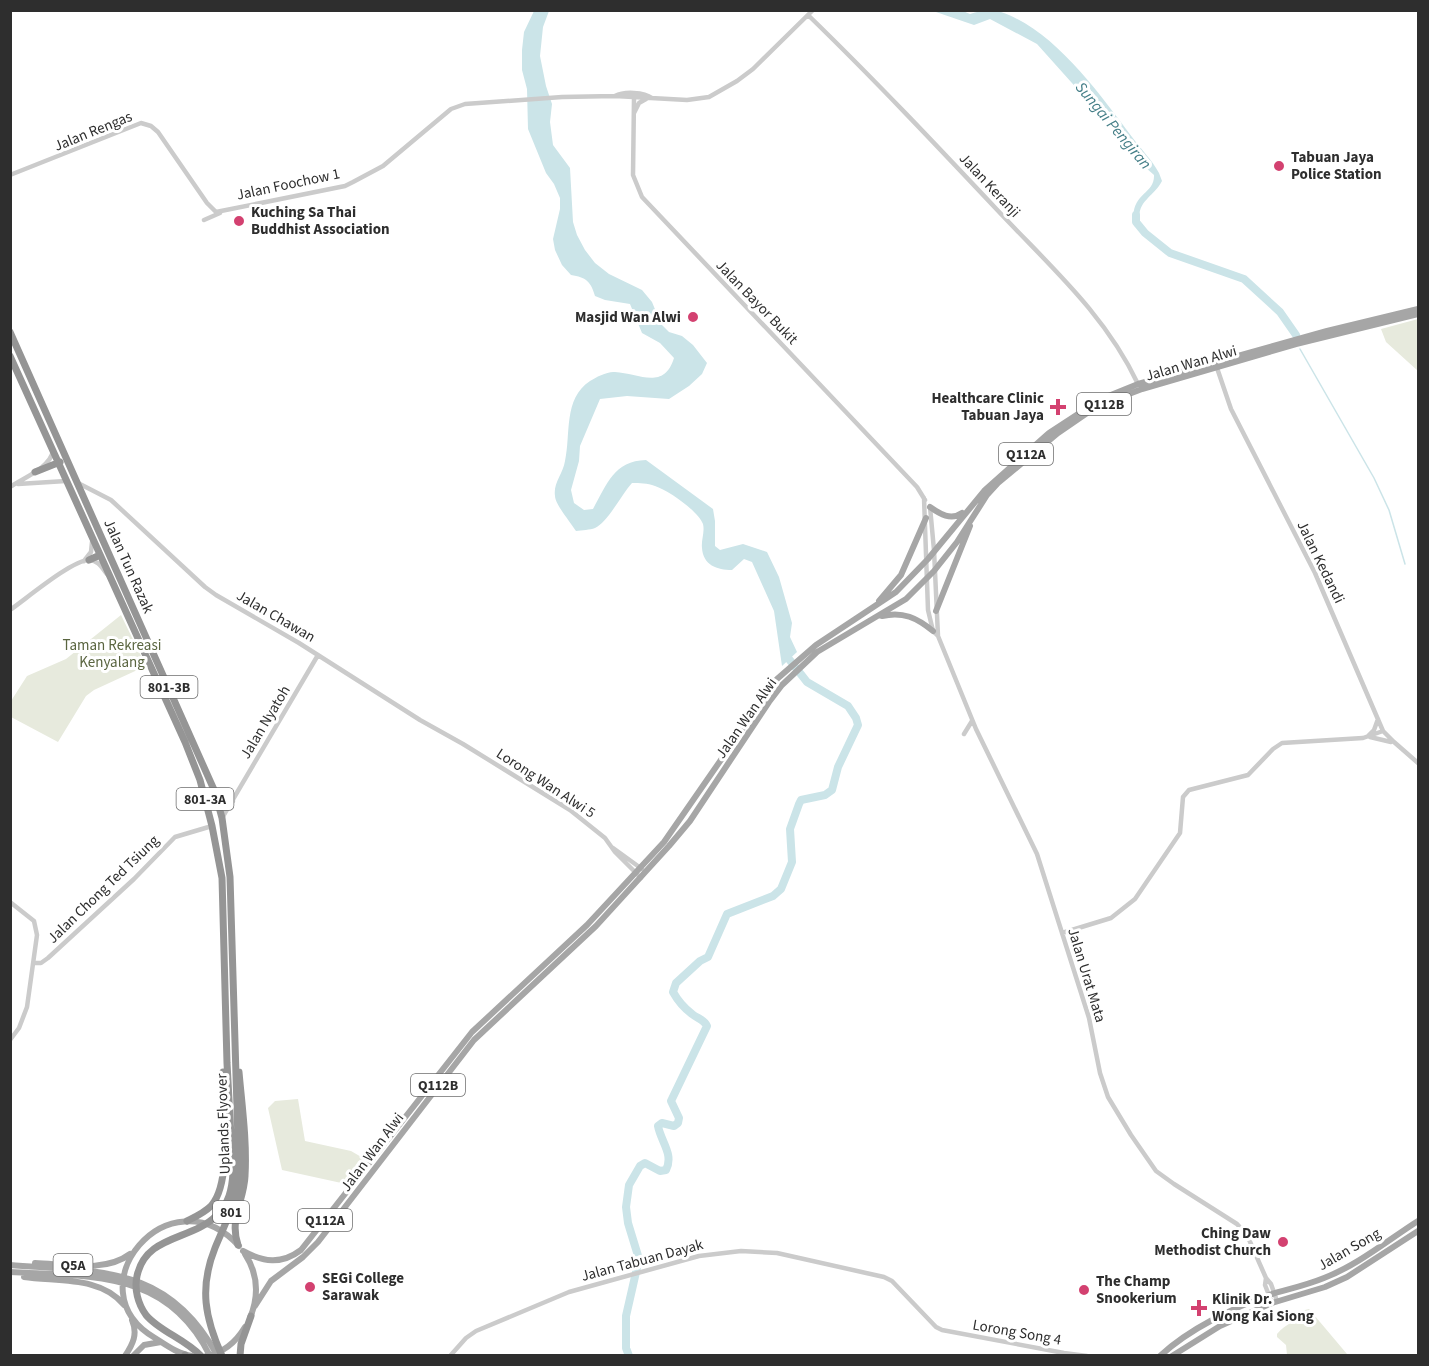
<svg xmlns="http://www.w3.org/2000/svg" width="1429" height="1366" font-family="'Source Sans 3',sans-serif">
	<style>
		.green { fill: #e7eadd }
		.water { fill: #cbe4e8 }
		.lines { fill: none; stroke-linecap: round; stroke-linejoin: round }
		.stream { stroke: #cbe4e8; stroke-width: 1.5 }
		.river { stroke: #cbe4e8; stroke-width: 8 }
		.minor { stroke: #cbcbcb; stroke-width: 4.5 }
		.major { stroke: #a6a6a6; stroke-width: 6 }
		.highway { stroke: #959595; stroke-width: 7 }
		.poi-dot { fill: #d34170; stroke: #fff; stroke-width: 2 }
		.labels { text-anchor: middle; stroke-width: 6; stroke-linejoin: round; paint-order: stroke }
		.shield { fill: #fff; stroke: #6d6d6d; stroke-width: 1.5 }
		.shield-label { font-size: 14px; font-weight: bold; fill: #2e2e2e }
		.street-label { font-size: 15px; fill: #2e2e2e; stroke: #fff }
		.poi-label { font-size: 15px; font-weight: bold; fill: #2e2e2e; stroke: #fff; text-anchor: start }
		.park-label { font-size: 15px; fill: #5a6540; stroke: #fff }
		.water-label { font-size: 16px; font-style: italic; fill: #447e87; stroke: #fff }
	</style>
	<rect width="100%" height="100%" fill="#fff"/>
	<!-- green -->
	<path class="green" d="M1418,319v52l-32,-29 -5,-13z
		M121,615l25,51 -52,24 -8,6 -28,46 -47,-25v-16l16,-25 39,-17z
		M298,1099l7,42 46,10 12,7 -17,26 -64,-14 -14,-62 7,-7z
		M1309,1309l38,45 3,1h-63l-1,-10 -9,-8v-3c9,-11 20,-12 28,-24z"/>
	<!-- water -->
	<path class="water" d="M534,11h15l-6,16 -3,29 6,30 6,18 -2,18 3,23 17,23 3,54 4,13 8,15 10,13 14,11 33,16 10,12 9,22 8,8 13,4 11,9 14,18 -5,11 -13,12 -20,13 -42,-3 -27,3 -20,47 -1,15 -8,29 3,13 10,7 9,-1c14,-25 21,-48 53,-49l67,49 2,12v25l5,4 23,-6 24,8 12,25 13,46 -2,14 7,15 -15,14 -8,-55 -22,-49 -8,-3 -12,11c-15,0 -29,-5 -30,-22 -1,-8 3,-16 1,-24 -5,-13 -35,-34 -48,-38 -8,-3 -15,-3 -23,-3 -10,11 -25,40 -37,45 -5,2 -13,2 -19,3 -5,-8 -21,-27 -21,-35 -2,-13 8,-22 10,-35 6,-27 -2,-62 25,-80 6,-4 18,-10 25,-9 23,1 49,19 59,-14l-14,-15 -18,-10 -12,-29 -25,-4 -10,-4c-4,-14 -9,-19 -24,-21l-9,-10 -7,-15 -2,-11 7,-30v-11l-6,-14 -8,-11 -18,-44 -1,-40 -5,-19v-20l2,-18z
		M933,11h30l7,3c10,-3 21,-6 31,-2 53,18 98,81 131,125 9,12 20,23 27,36l3,8c-8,16 -26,20 -22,41l-5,5c-8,-34 20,-31 19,-52l-18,-16 -13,-19 -86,-96 -47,-25 -16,6z"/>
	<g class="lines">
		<!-- stream -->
		<path class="stream" d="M1300,349l74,129 15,32 16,54"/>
		<!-- river -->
		<path class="river" d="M1136,215v7l9,11 25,20 74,26 36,33 16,23
			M629,1356l-3,-8v-32l13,-57 -11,-36 -2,-16 3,-22 11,-19 5,-3 15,8 6,-1c8,-16 -5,-28 -8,-44l4,-3 12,3 4,-3 1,-5 -8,-17 36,-75c-3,-7 -9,-7 -15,-12 -8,-6 -14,-13 -19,-22l3,-9 24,-22 8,-4 19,-43 46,-18 8,-7 11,-27 -2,-33 9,-25 2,-4 24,-5 7,-5 6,-23 20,-42 -2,-7 -8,-12 -41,-24 -22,-28v-4"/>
		<!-- minor -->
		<path class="minor" d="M808,15c67,65 130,132 194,200 51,54 104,101 136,169
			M615,96c9,-5 29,-4 37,2
			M634,98l-1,77 9,22 275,290 8,13
			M634,113l5,-10 7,-4
			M10,175l131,-52 10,3 7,6 49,71 9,9 129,-26 8,-4 30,-16 68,-57 14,-5 97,-7 53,-1 72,4 22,-3 28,-16 16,-12 60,-59
			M204,220l16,-7
			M1216,365l15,44 84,164 68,158 11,11 24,21
			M78,483l33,17 94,87 11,8 83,48 121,77 43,24 107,66 35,28 10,14 26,26
			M18,484l48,-3
			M10,487c13,-9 40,-19 43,-36
			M924,498l4,112 5,21 5,5 38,93 61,125 52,164 11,55 8,24 23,38 25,36 18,13 63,40 10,11 19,43 5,6 6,17
			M930,507l4,43 4,86
			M84,561l7,-9 1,-10
			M10,610c16,-11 62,-50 79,-50 9,0 13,8 18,14
			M964,734l8,-13
			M1368,736l6,-6 4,-11
			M1370,737l21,5
			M217,794l5,5 11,2
			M222,818l96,-163
			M613,848l29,21
			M10,902l24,19 3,14 -10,72 -8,21 -9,12
			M1062,933l49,-15 24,-19 45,-66 3,-36 6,-7 59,-15 25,-26 9,-6 81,-5 20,-7
			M34,963h7l7,-5 86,-79 41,-42 37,-11
			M1266,1278l-1,7 7,18
			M450,1356l16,-18 10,-7 93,-39 130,-36 42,-5 36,2 107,24 8,4 44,46 6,3 122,23 23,3"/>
		<!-- major -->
		<path class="major" d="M930,507c10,7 21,14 32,6
			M879,601l22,-26 25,-57
			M936,611l34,-85
			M882,616c21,-5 35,2 51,15
			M243,1251c20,11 38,14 58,-1l171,-218 115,-107 77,-83 113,-163 39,-34 80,-53 32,-33 57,-69 64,-57 52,-34 37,-15 189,-53 91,-22
			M245,1254c13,20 14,42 5,64
			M35,1263c30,1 70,10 95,-9
			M10,1265c90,7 158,0 207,90
			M10,1272c82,5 158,-2 200,84
			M24,1277c33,5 77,-1 100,28
			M255,1306l16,-25 32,-24 15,-15 156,-202 122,-114 73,-80 21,-25 79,-119 13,-17 35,-33 89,-53 28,-28 23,-29 30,-47 11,-12 60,-50 32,-22 26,-12 26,-10 154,-45 122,-30
			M125,1356c8,-12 13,-22 7,-36
			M133,1356l11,-11 17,-3
			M192,1356c-14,-2 -26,-11 -37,-18 -84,-49 14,-168 84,-92
			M206,1356c17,-3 30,-14 39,-29
			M1160,1356c29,-27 74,-49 112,-62 17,-5 35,-9 52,-16 34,-13 64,-38 94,-57
			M1172,1356l48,-30 52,-23 53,-16 22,-10 71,-46"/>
		<!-- highway -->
		<path class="highway" d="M10,332l205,460 7,26 8,59 9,297c-2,27 -14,50 -24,74 -16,40 -10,70 7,108
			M10,356l175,386 15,38 12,46 10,52 5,185 6,110c-1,16 -4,30 -16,42 -25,26 -71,19 -80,61 -3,13 1,28 9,39 13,16 39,24 55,41
			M35,472l25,-10
			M89,560l11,-5
			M187,1221c8,-4 17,-8 24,-15 22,-24 12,-101 12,-134
			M238,1245c-9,-25 6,-45 7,-69 2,-34 -3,-70 -6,-104
			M185,1355v1
			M240,1356l1,-12 10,-28"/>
	</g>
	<!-- markers -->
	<g class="poi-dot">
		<circle cx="1279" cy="166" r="6"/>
		<circle cx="239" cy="221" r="6"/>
		<circle cx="693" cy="317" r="6"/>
		<path d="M1055 398h6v6h6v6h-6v6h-6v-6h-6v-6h6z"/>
		<circle cx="1283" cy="1242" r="6"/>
		<circle cx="310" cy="1287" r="6"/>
		<circle cx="1084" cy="1290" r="6"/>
		<path d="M1196 1299h6v6h6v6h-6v6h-6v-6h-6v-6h6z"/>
	</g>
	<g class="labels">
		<!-- shield labels -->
		<g class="shield">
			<rect x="1077" y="393" width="54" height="22" rx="4.5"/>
			<rect x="999" y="443" width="54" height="22" rx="4.5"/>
			<rect x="140.5" y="676" width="57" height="22" rx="4.5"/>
			<rect x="176.5" y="788" width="57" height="22" rx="4.5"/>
			<rect x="411" y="1074" width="54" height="22" rx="4.5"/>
			<rect x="213" y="1201" width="36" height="22" rx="4.5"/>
			<rect x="298" y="1209" width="54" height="22" rx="4.5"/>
			<rect x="53.5" y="1254" width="39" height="22" rx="4.5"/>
		</g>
		<g class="shield-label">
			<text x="1104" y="409">Q112B</text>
			<text x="1026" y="459">Q112A</text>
			<text x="169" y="692">801-3B</text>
			<text x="205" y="804">801-3A</text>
			<text x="438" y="1090">Q112B</text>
			<text x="231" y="1217">801</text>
			<text x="325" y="1225">Q112A</text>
			<text x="73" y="1270">Q5A</text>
		</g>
		<!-- street labels -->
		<g class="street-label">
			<text transform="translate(93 131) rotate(-22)" y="5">Jalan Rengas</text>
			<text transform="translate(288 184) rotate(-12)" y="5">Jalan Foochow 1</text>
			<text transform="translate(990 185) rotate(47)" y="5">Jalan Keranji</text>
			<text transform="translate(757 302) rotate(46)" y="5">Jalan Bayor Bukit</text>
			<text transform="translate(1191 363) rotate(-16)" y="5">Jalan Wan Alwi</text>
			<text transform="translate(1321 562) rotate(64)" y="5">Jalan Kedandi</text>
			<text transform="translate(129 566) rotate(66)" y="5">Jalan Tun Razak</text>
			<text transform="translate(276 616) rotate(30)" y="5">Jalan Chawan</text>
			<text transform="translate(746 718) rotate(-55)" y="5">Jalan Wan Alwi</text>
			<text transform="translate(265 722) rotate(-59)" y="5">Jalan Nyatoh</text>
			<text transform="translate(546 783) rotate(33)" y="5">Lorong Wan Alwi 5</text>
			<text transform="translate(103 889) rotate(-44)" y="5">Jalan Chong Ted Tsiung</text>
			<text transform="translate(1087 975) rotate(73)" y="5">Jalan Urat Mata</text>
			<text transform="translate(223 1124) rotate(-92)" y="5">Uplands Flyover</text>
			<text transform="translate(372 1152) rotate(-53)" y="5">Jalan Wan Alwi</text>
			<text transform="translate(1349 1249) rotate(-30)" y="5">Jalan Song</text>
			<text transform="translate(642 1260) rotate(-15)" y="5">Jalan Tabuan Dayak</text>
			<text transform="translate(1017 1332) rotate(10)" y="5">Lorong Song 4</text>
		</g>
		<!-- poi labels -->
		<g class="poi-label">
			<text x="1291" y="162">Tabuan Jaya<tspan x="1291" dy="17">Police Station</tspan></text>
			<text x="251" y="217">Kuching Sa Thai<tspan x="251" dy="17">Buddhist Association</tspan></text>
			<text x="681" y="322" text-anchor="end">Masjid Wan Alwi</text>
			<text x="1044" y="403" text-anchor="end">Healthcare Clinic<tspan x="1044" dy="17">Tabuan Jaya</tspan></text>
			<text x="1271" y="1238" text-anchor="end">Ching Daw<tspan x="1271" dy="17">Methodist Church</tspan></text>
			<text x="322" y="1283">SEGi College<tspan x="322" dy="17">Sarawak</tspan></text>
			<text x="1096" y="1286">The Champ<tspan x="1096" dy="17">Snookerium</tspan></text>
			<text x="1212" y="1304">Klinik Dr.<tspan x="1212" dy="17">Wong Kai Siong</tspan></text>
		</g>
		<!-- park labels -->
		<g class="park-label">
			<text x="112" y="650">Taman Rekreasi<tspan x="112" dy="17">Kenyalang</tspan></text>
		</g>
		<!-- water labels -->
		<g class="water-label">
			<text transform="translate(1114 125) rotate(50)" y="6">Sungai Pengiran</text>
		</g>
	</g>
	<!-- border -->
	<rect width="1429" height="1366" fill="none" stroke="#2e2e2e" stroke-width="24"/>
</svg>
